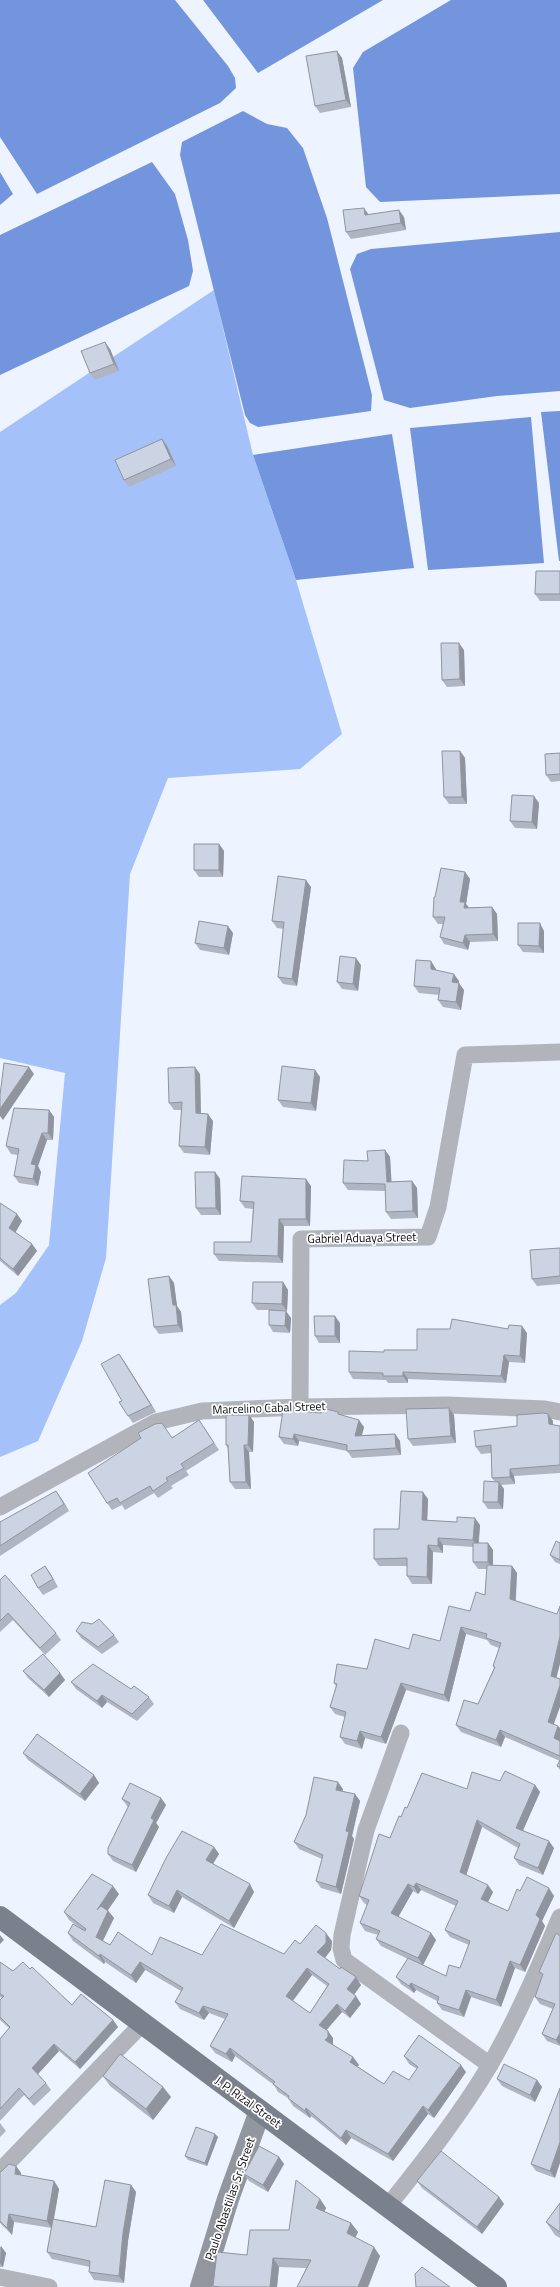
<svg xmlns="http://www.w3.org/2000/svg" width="560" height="2287" font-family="'Titillium Web',sans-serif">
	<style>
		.green { fill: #a5c1f9 }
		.water { fill: #7395de }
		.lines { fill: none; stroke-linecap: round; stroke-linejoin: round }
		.street { stroke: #b1b5bb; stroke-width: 17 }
		.secondary { stroke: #92969f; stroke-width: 22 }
		.primary { stroke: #7b818c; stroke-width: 22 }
		.wall { fill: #afb5c2; fill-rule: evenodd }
		.shaded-wall { fill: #8f949e }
		.building { fill: #ccd3e2; stroke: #8f949e; fill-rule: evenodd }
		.labels { text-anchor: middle; stroke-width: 3.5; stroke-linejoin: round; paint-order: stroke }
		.street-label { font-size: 12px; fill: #090b10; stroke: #fff }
	</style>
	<rect width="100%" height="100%" fill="#edf3ff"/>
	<!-- green -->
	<path class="green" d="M214,290l39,165 43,125 46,154 -42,35 -132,9 -38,96 -24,384 -24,83 -44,100 -38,16v-152l16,-12 33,-48 16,-172 -65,-15v-626z"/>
	<!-- water -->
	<path class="water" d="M0,0h175l53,66 7,12 1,10 -16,15 -183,91 -37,-57z
		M203,0h180l-125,73z
		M451,0h109v194l-180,8 -14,-15 -13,-119 10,-16z
		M243,111l24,13 20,4 16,20 24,70 45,177 -1,16 -113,16 -8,-4 -5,-8 -65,-260 2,-13z
		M152,162l23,32 13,46 5,31 -4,15 -189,89v-140z
		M0,172l13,22 -13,11z
		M560,232v159l-63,5 -87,12 -26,-8 -34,-131 7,-15 14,-5z
		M560,411v150h-1l-18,-149z
		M531,417l13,146 -116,7 -18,-142z
		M392,434l22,134 -118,12 -43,-125z"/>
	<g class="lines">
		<!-- street -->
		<path class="street" d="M300,1407l1,-168 127,-2 10,-30 27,-152 95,-3
			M0,1507l156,-85 46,-11 98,-4 147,-2 98,4 15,3
			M401,1733l-35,97 -24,105 -1,13 3,12 146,105
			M0,2171l142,-147
			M388,2206c36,-45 72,-91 102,-141 27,-47 49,-98 70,-148
			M0,2277l49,10"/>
		<!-- secondary -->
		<path class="secondary" d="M201,2287l27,-88 32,-88"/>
		<!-- primary -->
		<path class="primary" d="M0,1917l496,370"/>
	</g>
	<!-- wall -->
	<path class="wall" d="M337,51l5,7 9,49 -31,6 -5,-7z
		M369,215l35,2 2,13 -55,9 -5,-7z
		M110,349l9,22 -24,9 -5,-7z
		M162,439l5,7 9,20 -47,21 -5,-7z
		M560,571v30h-20l-5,-7z
		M464,650l1,36 -18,1 -5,-7z
		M460,751l5,7 2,46h-18l-5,-7z
		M560,753v28l-9,1 -5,-7z
		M539,803l-2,26 -22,-1 -5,-7z
		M219,844l5,7 -1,26h-24l-5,-7z
		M465,872l5,7 -4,25 3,4 23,-1 5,7 1,27 -28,1 -2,8 -24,-6 -4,-7 3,-13h-5l-5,-7 2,-20z
		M311,887l-14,99 -14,-2 -5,-7 6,-48 -7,-1 -5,-7z
		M544,931v22l-21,-1 -5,-7z
		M233,933l-4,22 -29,-5 -5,-7z
		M361,965l-3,26 -16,-2 -5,-7z
		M436,969v1l23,11 -1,2 6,7 -3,20 -18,-3 -5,-7 1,-5 -20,-2 -5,-7z
		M315,1070l5,7 -4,34 -33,-4 -5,-7z
		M200,1074l1,39 12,8 -3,34 -26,-2 -5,-7 3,-36h-8l-5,-7z
		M49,1110l5,7 -1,23h-6l-9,26 3,6 -3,14 -19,-3 -5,-7 4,-21 -7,-1 -5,-8z
		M385,1150l5,7 1,25 21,-1 5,7 1,30 -27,1 -5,-7 -1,-21 -37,-1 -5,-7 25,-22z
		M215,1172l5,7 1,36h-20l-5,-7z
		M311,1186l-1,40h-26l-1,37 -64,-2 -5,-7 37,-12 2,-33 -8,-1 -5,-7z
		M0,1203l22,18 -7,11 17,12 5,7 -19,25 -18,-15z
		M560,1248v36l-23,2 -5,-7z
		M169,1276l5,7 3,23 4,6 2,20 -24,2 -5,-7z
		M283,1282l5,8 -1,21h-2l6,7 -1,15 -17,-1 -4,-7v-15h-12l-5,-7z
		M340,1323v20h-21l-4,-7z
		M527,1333l-2,30 -16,-1 -3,21 -98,-4v4h-20l-2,-3 -33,-1 -4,-7 68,-22z
		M124,1361l32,51 -23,11 -5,-7 -6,-15z
		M449,1408l5,7 2,28 -43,3 -5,-7z
		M338,1412l2,3 24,12 -2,8 33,-1 5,7 1,14 -49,3 -5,-7 -48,-10 -1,5 -14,-2 -5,-7 42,-24z
		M249,1415l5,7 -1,30h-4l2,37h-16l-5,-7 -2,-33 -2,-4z
		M553,1421v4l7,1v47l-46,3 1,8 -14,1 3,4 -1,20h-15l-5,-7 12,-20 -3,-4 -1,-25 -10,1 -5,-7 41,-21z
		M204,1427l15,23 -33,21 3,4 -18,11 2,2 -15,10 -4,-5 -29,17 -3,-5 -10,5 -5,-7 65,-66z
		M61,1498l8,13 -69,45v-34z
		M428,1499l-1,21 53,5 -1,18h9l5,7v15l19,1 5,7 -1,28 41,77 -3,46 6,4v42l-3,-4 3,-5 -55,-24 -4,10 -40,-15 -5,-7 22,-21 16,-36 -1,-2 6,-18 -8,-3 -4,-5 -21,-6 -17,68 -43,-12 -20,54 -21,-6 -3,11 -17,-5 -5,-7 5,-20 -10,-3 -5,-7 6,-21 -2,-3 75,-34 31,-8 30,-30 15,-16 2,-26h-9l-5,-7v-15l-30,-2v8l-10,-1 -1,32h-20l-5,-8v-10h-28l-5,-7 25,-30z
		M560,1543v21l-5,-2 -5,-7z
		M50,1573l8,14 -15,8 -5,-7z
		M0,1580l56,53 5,7 -16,15 -32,-35 -13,12z
		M76,1631l38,4 5,7 -17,12 -21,-16z
		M23,1671l37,2 5,7 -16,17 -21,-19z
		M71,1682l60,7 18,8 5,7 -17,17 -30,-19 -5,6 -26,-19z
		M23,1753l71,22 5,8 -14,18 -57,-41z
		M500,1781l35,4 5,7 -17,38 31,18 -11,27 -24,-10 -5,-7 4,-10 -36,-21 -16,48 27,17 -5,10 20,9 12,-20 34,5 -12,25 3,5 -20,46 -10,-4 -14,39 -30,-10 -7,20 -22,-7 -5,-7v-2l-21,-11 -2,3 -13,-9 -5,-7 12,-18 -27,-13 -5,-7 2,-4 -13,-4 -5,-8 7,-18 -3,-2 -5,-7 42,-79 6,-9 60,-19zM421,1890l35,16 -11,24 5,7 19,8 -9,23 -14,8 -23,-11 13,-25 -5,-7 -33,-16 15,-26 5,3z
		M343,1789l-1,2 13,3 5,7 -8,35 2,3 -13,55 -20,-6 -5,-7 6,-22 -23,-10 -5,-7z
		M161,1798l5,7 -10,18 3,4 -23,45 -23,-11 -5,-7 20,-47 -1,-1 -5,-7z
		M214,1847l5,7 -6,10 41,28 -20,36 -52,-31 -8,16 -21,-10 -5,-8z
		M119,1894l-11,16 6,8 -11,23 7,4 42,10h50l82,-1 16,-10 32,-3 -1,9 -6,8 36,27 -7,10 7,9 -11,14 -8,-6 -16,18 7,8v7l20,12 6,8 -2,1 27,18 25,-4 8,-11 -8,-5 -5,-8 62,16 -32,46 -6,-4 -35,47 -42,-23 -5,7 -35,-29 -1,2 -17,-12 -5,-8 -10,-6 -4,-7 -39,-29 -3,6 -17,-9 -5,-7 15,-27 -16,-6 -5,7 -24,-11 -5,-7 6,-11 -36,-21 -9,13 -31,-21 -1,2 -31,-23 -5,-8 12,-5 -11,-8 -5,-8zM312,1975l15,11 -17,27 -17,-12z
		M560,1936v110l-13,-5 -5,-7 11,-25 -13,-5 -5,-7 7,-20 -3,-5z
		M0,1962l13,9 17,-2 42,36 41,15 5,7 -38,42 -21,-18 -21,23 8,9 5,7 -17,16 -10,-11 -24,26v-82l9,-11 -9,-8v-20l2,-2 -2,-1z
		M103,2076l60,11 8,10 -18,23 -43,-34z
		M497,2079l40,1 5,7 -7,15 -33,-16z
		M560,2088l-5,90 -19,-7 -5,-7z
		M0,2123l6,8 -6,6z
		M215,2134l3,3 -11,29 -19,-6 -3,-4z
		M279,2157l5,7 -16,28 -19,-11 -5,-7z
		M16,2166l5,7v3l33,5 5,8 -5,30 42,8 35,-42 5,7 -8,49 -4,42 -30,-3 -5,-8 1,-5 -38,-8 -5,-7 5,-24 -38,-6 -2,13 -12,-12v-51z
		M417,2181l82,16 5,7 -22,30 -60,-46z
		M320,2199l6,9 -2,4 27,11 7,9 -3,6 25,18 -12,31h-71l9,-19 -27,-1 -2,20h-63l-1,-1 34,-31 42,-25z
		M560,2203v35l-5,-3 -9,-13z
		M0,2246l6,7 -3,14h-3z"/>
	<!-- shaded-wall -->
	<path class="shaded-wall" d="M337,51l5,7 9,49 -5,-7z
		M364,208l5,7h-4z
		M399,210l5,7 2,13 -5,-7z
		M105,342l5,7 9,22 -5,-7z
		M162,439l5,7 9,20 -5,-7z
		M459,643l5,7 1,36 -5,-7z
		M460,751l5,7 2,46 -5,-7z
		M534,796l5,7 -2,26 -5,-7z
		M219,844l5,7 -1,26 -4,-7z
		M465,872l5,7 -4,25 4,5 -1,7 -9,-14z
		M306,880l5,7 -14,99 -5,-7z
		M492,907l5,7 1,27 -5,-7z
		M540,923l4,8v22l-5,-7z
		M228,926l5,7 -4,22 -5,-7z
		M465,935l5,7 -2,8 -5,-7z
		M356,958l5,7 -3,26 -5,-7z
		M431,961l5,8v7l-5,-7z
		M454,974l5,7 -2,8 -5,-7z
		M459,983l5,7 -3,20 -5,-8z
		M29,1067l5,7 -31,46 -3,-4v-7z
		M195,1067l5,7 1,46 -5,-7z
		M315,1070l5,7 -4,34 -5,-8z
		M49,1110l5,7 -1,23 -5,-7z
		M208,1114l5,7 -3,34 -5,-8z
		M42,1133l5,7 -9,26 3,6 -3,14 -5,-7 -2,-15z
		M385,1150l5,7 2,32 -5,-7z
		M215,1172l5,7 1,36 -5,-7z
		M306,1179l5,7 -1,40 -4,-7z
		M412,1181l5,7 1,30 -5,-7z
		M17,1214l5,7 -8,14 -5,-7z
		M279,1219l5,7 -1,37 -5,-7z
		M32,1244l5,7 -19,25 -5,-7z
		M169,1276l5,7 3,23 4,6 2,20 -5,-7 -5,-20z
		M283,1282l5,8 -1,21 -5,-7z
		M286,1311l5,7 -1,15 -5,-7z
		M335,1316l5,7v20l-5,-7z
		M522,1326l5,7 -2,30 -5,-7z
		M119,1354l5,7 32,51 -5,-7z
		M504,1355l5,7 -3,21 -5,-7z
		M403,1372l5,7v4l-5,-7z
		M449,1408l5,7 2,28 -5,-7z
		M548,1414l5,7v10l-4,-7z
		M249,1415l5,7 -1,30 -5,-7z
		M359,1420l5,7 -4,16 -5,-7z
		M294,1434l5,7 -1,5 -5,-7z
		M395,1434l5,7 1,14 -5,-7z
		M244,1445l5,7 2,37 -5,-7z
		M510,1469l4,7 1,8 -5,-7z
		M499,1482l5,7 -1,20 -5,-7z
		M56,1491l5,7 8,13 -5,-7z
		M423,1492l5,7 -1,28 -5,-7z
		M475,1518l5,7 -2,23 -5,-8z
		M438,1538l5,7v8l-5,-7z
		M488,1543l5,7v19l-5,-7z
		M428,1545l5,7 -1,32 -5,-7z
		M45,1566l5,7 8,14 -5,-8z
		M512,1566l5,7 -2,33 -5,-7z
		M461,1627l5,7 -17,68 -5,-7z
		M560,1636v28l-5,19 -4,-7z
		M60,1673l5,7 -16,17 -5,-7z
		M401,1683l5,7 -20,54 -5,-7z
		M560,1685v22l-8,22 -4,-7z
		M102,1695l5,7 -5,6 -5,-7z
		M558,1726l2,2v14l-6,-4z
		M500,1730l5,7 -4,10 -5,-7z
		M360,1731l5,7 -3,11 -5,-8z
		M94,1775l5,8 -14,18 -5,-7z
		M338,1782l5,7 -2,8 -5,-7z
		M535,1785l5,7 -19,43 -5,-7z
		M355,1794l5,7 -8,35 2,3 -13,55 -5,-7 10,-56z
		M161,1798l5,7 -10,18 3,4 -23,45 -4,-7 19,-47z
		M477,1820l5,7 -17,52 -5,-7z
		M549,1841l5,7 -11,27 -5,-7z
		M214,1847l5,7 -8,13 -5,-7z
		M416,1883l5,7 -3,4 -4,-7z
		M250,1884l4,8 -20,36 -5,-7z
		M408,1884l5,7 -17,30 -5,-8z
		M488,1885l5,7 -7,14 -5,-7z
		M113,1886l6,8 -16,23 -6,-7z
		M549,1888l5,8 -12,25 3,5 -20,46 -5,-7 16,-50z
		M177,1890l5,7 -8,16 -5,-7z
		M108,1911l6,7 -13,26 -5,-7z
		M326,1933l6,8 -1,9 -8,10 -6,-8z
		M431,1933l5,7 -13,25 -5,-7z
		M0,1935l4,5 -4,4z
		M100,1954l5,8 -1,2 -5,-8z
		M510,1961l5,7 -14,39 -5,-7z
		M140,1962l5,8 -9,13 -5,-8z
		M307,1968l5,7 -21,28 -5,-7z
		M356,1977l5,8 -9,12 -5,-8z
		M411,1983l5,7 -2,3 -5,-7z
		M466,1990l5,7 -7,20 -5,-7z
		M356,1996l5,8 -11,14 -5,-7z
		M337,2004l5,8 -18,21 -5,-8z
		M203,2006l6,7 -5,7 -5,-7z
		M113,2020l5,7 -38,42 -5,-7z
		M328,2031l5,7v6l-2,4 -6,-8z
		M560,2033v12l-4,-5z
		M54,2044l5,7 -22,24 -5,-7z
		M230,2048l5,8 -3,6 -6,-8z
		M353,2057l6,8 -4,4 -5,-7z
		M461,2065l5,7 -32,46 -6,-8z
		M537,2080l5,7 -7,15 -5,-7z
		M163,2087l8,10 -18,23 -7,-11z
		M423,2106l5,8 -35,47 -5,-7z
		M306,2108l5,8 -1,2 -5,-7z
		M346,2130l5,8 -5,7 -5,-7z
		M215,2134l3,3 -11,29 -2,-3z
		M560,2142v21l-5,15 -5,-7z
		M279,2157l5,7 -16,28 -5,-7z
		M16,2166l5,7 -1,9 -5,-8z
		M54,2181l5,8 -7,40 -5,-8z
		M131,2185l5,7 -8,49 -4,42 -5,-7 4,-43z
		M499,2197l5,7 -22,30 -5,-7z
		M320,2199l6,9 -4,9 -6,-9z
		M9,2214l5,8 -2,13 -5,-7z
		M351,2223l7,9 -5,10 -6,-9z
		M1,2246l5,7 -3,14 -3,-4z
		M374,2247l6,9 -12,31h-10z
		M273,2258l6,9 -2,20h-7z"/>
	<!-- building -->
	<path class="building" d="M337,51l9,49 -31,6 -9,-50z
		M364,208l1,7 34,-5 2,13 -55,9 -3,-22z
		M105,342l9,22 -24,9 -9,-22z
		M162,439l9,20 -47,21 -9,-20z
		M536,571h24v23h-25z
		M441,643h18l1,36 -18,1z
		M442,751h18l2,46h-18z
		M560,753v21l-14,1 -1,-21z
		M512,795l22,1 -2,26 -22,-1z
		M194,844h25v26h-25z
		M441,868l24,4 -5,30h5l-1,6 28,-1 1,27 -28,1 -2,8 -23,-6 5,-20h-12l1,-20h1z
		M278,876l28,4 -14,99 -14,-2 6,-55 -12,-1z
		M199,921l29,5 -4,22 -29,-5z
		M518,923h22l-1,23 -21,-1z
		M340,956l16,2 -3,26 -16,-2z
		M416,960l15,1v8l23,5 -2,8 7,1 -3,19 -18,-2 2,-12 -26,-2z
		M4,1063l25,4 -29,42v-14z
		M282,1066l33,4 -4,33 -33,-3z
		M195,1067l1,46 12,1 -3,33 -26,-1 3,-44 -13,1 -1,-35z
		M14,1108l35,2 -1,23h-6l-11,31 5,1 -3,14 -19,-3 5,-27 -13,-3z
		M385,1150l2,32 25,-1 1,30 -27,1 -1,-28 -42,-1 1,-23 24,1 -1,-10z
		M195,1172h20l1,36h-20z
		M242,1176l64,3v40h-27l-1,37 -64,-2v-12h37l3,-40 -14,-1z
		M0,1203l17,11 -8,14 23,16 -19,25 -13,-11z
		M560,1248v28l-28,3 -2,-29z
		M169,1276l4,29h3l2,20 -24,2 -6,-48z
		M253,1282h30l-1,22 -30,-1z
		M269,1310l17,1 -1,15 -16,-1z
		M314,1316h21v20h-20z
		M452,1319l56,10 1,-4 13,1 -2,30 -16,-1 -3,21 -98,-4v4h-20v-3l-34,-1v-21l35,1v-2h33v-21h33z
		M119,1354l32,51 -23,11 -9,-14 3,-1 -21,-37z
		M449,1408l2,28 -43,3 -2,-30z
		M326,1409l12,3v2l21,6 -4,16 40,-2 1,14 -49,3v-6l-53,-11 -1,5 -14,-2 4,-27 38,3 1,-3z
		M543,1413l5,1 1,10 11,2v39l-50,4v8l-18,1 -1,-33 -15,2 -2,-16 43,-5v-11z
		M226,1415h23l-1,30h-4l2,37h-16l-2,-37h-2z
		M199,1420l15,23 -33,21 3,4 -18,10 2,3 -15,10 -3,-5 -30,17 -3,-5 -10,5 -19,-30 53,-35 -3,-5 17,-9 7,-1 10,15z
		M484,1481l15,1 -1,20h-15z
		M56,1491l8,13 -64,42v-24z
		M401,1491l22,1 -1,28 35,2v-5l18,1 -2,22 -35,-2v8l-10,-1 -1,32 -20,-1v-18l-33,1v-30h25z
		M556,1541l4,2v17l-10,-5z
		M473,1543h15v19h-15z
		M487,1565l25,1 -2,33 47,15 3,-8v30l-9,40 9,3v6l-12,37 10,4 -4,12 6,3v15l-60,-26 -4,10 -40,-15 8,-25 14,4 17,-37 -2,-1 8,-23 -15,-5 1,-4 -26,-7 -17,68 -43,-12 -20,54 -21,-6 -3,10 -17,-4 6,-25 -16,-5 7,-23 -3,-1 3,-19 30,5 8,-30 34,10 4,-15 27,7 9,-35 21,5 6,-19 9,3z
		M45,1566l8,13 -15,9 -7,-13z
		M5,1575l51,58 -16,15 -32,-35 -8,8v-41z
		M99,1619l15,16 -16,12 -22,-16 6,-9 10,2z
		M43,1654l17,19 -16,17 -21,-19z
		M93,1664l38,25 3,-3 15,11 -17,17 -30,-19 -5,6 -26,-19z
		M37,1734l57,41 -14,19 -57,-41z
		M560,1760v7l-3,-1z
		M505,1771l30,14 -19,43 33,13 -11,27 -24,-10 6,-14 -43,-24 -17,52 28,13 -7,14 27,12 9,-22 3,2 7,-14 22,11 -13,27 4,4 -20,46 -10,-4 -14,39 -30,-10 -7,20 -22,-7 2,-6 -28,-14 -2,3 -13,-9 12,-19 38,18 3,-11 11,3 10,-27 -25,-11 13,-29 -42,-18 -2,4 -6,-3 -17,29 40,20 -13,25 -42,-19 4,-8 -20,-8 9,-23 -10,-4 20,-62 11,4 9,-22 2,1 4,-10 2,1 15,-35 45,16 5,-17 28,9z
		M314,1777l24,5 -2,8 19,4 -9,37 3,1 -13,55 -20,-6 7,-26 -29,-13 12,-27z
		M130,1783l31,15 -10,20 3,2 -22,45 -24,-11v-6l22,-45 -8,-4z
		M182,1831l32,16 -8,13 44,24 -21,37 -52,-31 -8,16 -21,-11 18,-37z
		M92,1874l21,12 -16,24 4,-4 7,5 -12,26 14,8 8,-13 34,23 8,-18 42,18 19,-31 63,30 11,-14 5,4 16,-19 10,8v10l-9,9 23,17 1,-2 15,10 -9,12 9,7 -11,15 -8,-7 -18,21 9,6v6l-3,3 28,17 -3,5 34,22 9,-13 16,9 9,-13 -14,-11 15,-21 42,30 -33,45 -5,-4 -35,48 -42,-24 -5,8 -35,-30 -1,3 -17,-13 1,-2 -16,-12 2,-2 -45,-34 -4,6 -16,-8 18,-32 -25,-8 -4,7 -24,-11 8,-14 -43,-26 -9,13 -31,-21 -1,2 -31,-23 5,-9 12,7 1,-2 -22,-17zM307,1968l22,16 -19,29 -24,-17z
		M556,1933l4,3v97l-4,7 -14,-6 13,-30 -20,-7 8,-23 -4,-2z
		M0,1962l13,9 10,-9 7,7 2,-2 40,38 9,-11 32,26 -38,42 -21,-18 -22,24 14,15 -17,16 -10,-11 -19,21v-70l10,-12 -10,-10v-17l4,-4 -4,-2z
		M120,2054l43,33 -17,22 -43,-33z
		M504,2064l33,16 -7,15 -33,-16z
		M560,2088v54l-10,29 -19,-7z
		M196,2127l19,7 -10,29 -20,-7z
		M259,2146l20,11 -16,28 -19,-11z
		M441,2151l58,46 -22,30 -60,-46z
		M9,2164l7,2 -1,8 39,7 -7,40 -38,-7 -2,14 -7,-7v-49l2,-1z
		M105,2180l26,5 -8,48 -4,43 -30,-4 1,-11 -43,-9 6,-33 43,8z
		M296,2180l24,19 -4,9 35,15 -4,10 27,14 -16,40h-61l14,-27 -38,-2 -3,29h-50l-7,-1 4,-34 30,3 3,-25h39z
		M560,2203v29l-14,-10z
		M422,2267l28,20h-34l-1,-13z"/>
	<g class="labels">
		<!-- street labels -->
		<g class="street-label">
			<text transform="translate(362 1238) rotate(-1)" y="4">Gabriel Aduaya Street</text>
			<text transform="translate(269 1408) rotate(-2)" y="4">Marcelino Cabal Street</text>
			<text transform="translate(248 2102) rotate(36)" y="4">J. P. Rizal Street</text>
			<text transform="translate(230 2199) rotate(-71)" y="4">Paulo Abastillas Sr. Street</text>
		</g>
	</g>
</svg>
